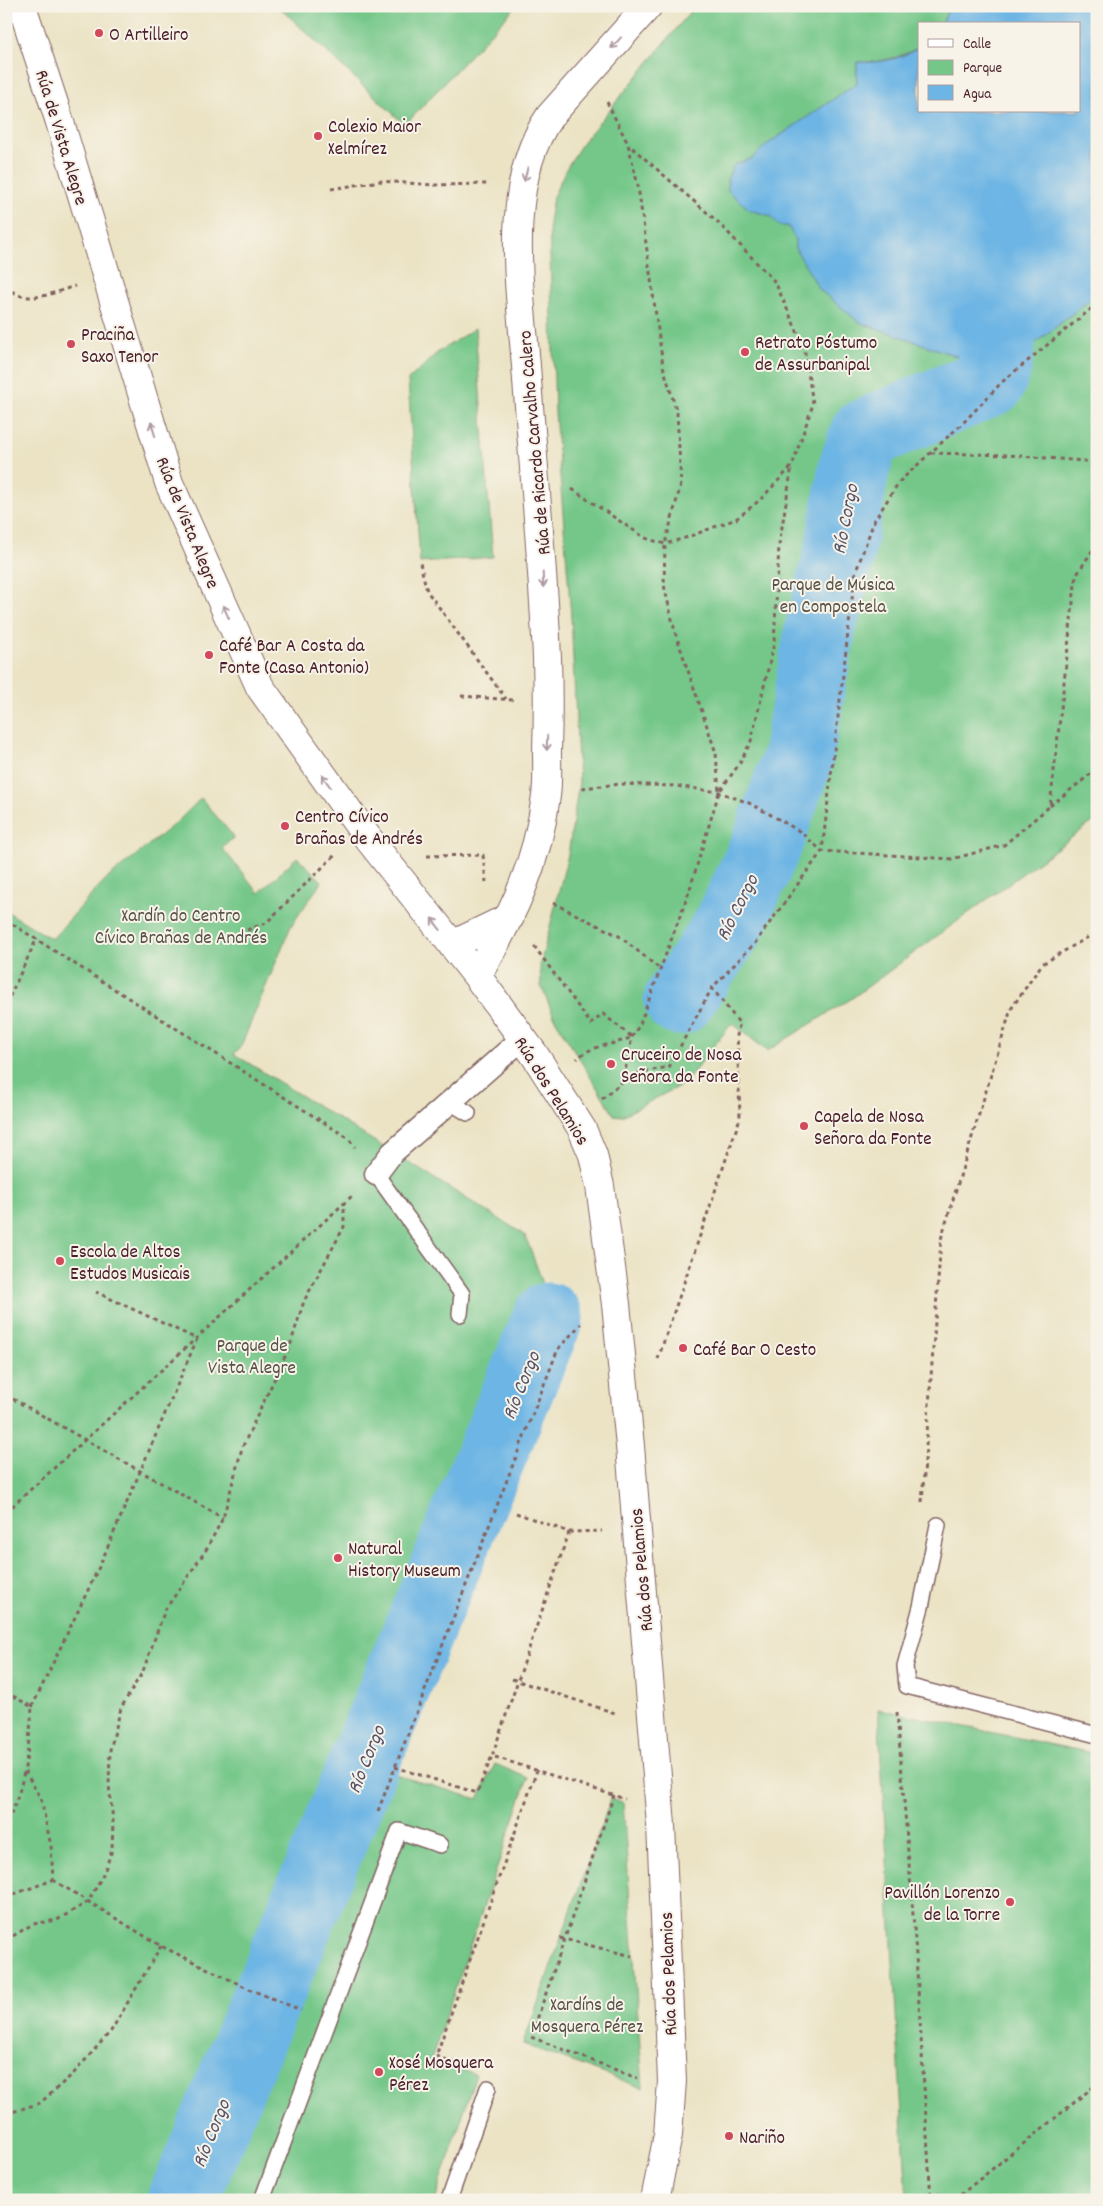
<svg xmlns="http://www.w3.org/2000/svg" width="1103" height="2206" font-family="Dekko,sans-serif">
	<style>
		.green { fill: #75c789; stroke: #60735a }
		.water { fill: #6db5e4; stroke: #5c6a88 }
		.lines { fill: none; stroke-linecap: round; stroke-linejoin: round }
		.river { stroke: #6db5e4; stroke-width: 71 }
		.service-casing { stroke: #826461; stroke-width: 18 }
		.pedestrian-casing { stroke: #826461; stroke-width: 25 }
		.minor-casing { stroke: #826461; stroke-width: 30 }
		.path { stroke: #826461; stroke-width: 3; stroke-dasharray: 4 4; stroke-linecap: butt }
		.service { stroke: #fff; stroke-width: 15 }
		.pedestrian { stroke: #fff; stroke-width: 22 }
		.minor { stroke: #fff; stroke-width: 28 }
		.oneway { stroke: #ae9aa0 }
		.poi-dot { fill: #d1495b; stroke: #f7f3e8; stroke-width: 2 }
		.labels { text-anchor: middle; stroke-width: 4; stroke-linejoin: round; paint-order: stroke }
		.poi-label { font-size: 19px; fill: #4a1f2b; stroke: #f7f3e8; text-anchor: start }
		.street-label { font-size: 19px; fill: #4a1f2b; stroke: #f7f3e8 }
		.park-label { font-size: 19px; fill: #575147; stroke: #f7f3e8 }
		.water-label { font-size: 20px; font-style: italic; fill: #56546c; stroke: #f7f3e8 }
	</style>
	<rect width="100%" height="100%" fill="#f7f3e8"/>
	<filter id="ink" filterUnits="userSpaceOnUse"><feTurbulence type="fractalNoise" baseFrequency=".02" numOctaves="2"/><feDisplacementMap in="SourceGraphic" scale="10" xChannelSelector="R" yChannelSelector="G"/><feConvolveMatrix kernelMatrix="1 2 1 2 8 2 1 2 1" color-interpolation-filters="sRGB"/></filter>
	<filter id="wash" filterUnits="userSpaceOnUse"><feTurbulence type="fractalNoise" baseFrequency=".0096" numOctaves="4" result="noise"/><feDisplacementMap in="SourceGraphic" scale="20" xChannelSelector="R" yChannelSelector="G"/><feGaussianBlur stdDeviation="1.12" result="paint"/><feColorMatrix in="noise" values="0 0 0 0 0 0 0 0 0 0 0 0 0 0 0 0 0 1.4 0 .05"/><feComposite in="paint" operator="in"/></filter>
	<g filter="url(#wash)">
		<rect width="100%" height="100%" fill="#ebe3c4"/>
		<!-- green -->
		<path class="green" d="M278,6h238l-111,119z
			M695,6h255l-8,18h-23l-1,24c-21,10 -37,15 -61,14v21l-92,63 -12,13 -12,3 9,48 21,6 17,10 71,96 120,42 17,3 13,-3 88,-70v525l-246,180 -84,52 -35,-28 -47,60 -63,33 -8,-1 -58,-94 -15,-35 -1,-20 28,-111 11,-73 -8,-166 -16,-204 -6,-189 4,-26 13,-28 17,-27z
			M475,328l18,229 -73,6 -12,-183 29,-27z
			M201,798l33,39 -12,11 37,45 38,-36 25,24 -31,45 -50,120 -7,8 291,181 20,54 -137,333 -251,578h-151v-1289l46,28 52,-58 73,-59z
			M878,1709l219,45v446h-158l-3,-6 -5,6h-24z
			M495,1764l33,14 -97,281 45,15 -41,126h-244l181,-432 106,31z
			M611,1799l12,3 20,286 -120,-44z"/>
		<!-- water -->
		<path class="water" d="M950,6h147v288l-88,70 -13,3 -17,-3 -120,-42 -39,-32 -25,-42v-9l-7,-13h-9l-8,-10 -21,-6 -22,-19v-14l6,-12 19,-7 12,-12 92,-63v-21c23,1 43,-2 62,-15v64h160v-87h-137z"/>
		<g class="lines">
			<!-- river -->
			<path class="river" d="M679,1000l49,-73 38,-81 32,-89 22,-127 20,-80 14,-82 11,-34 125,-52 6,-15 18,-112 60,-50 23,-5
				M183,2200l365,-882"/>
		</g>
	</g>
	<g filter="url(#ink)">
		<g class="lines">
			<defs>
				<path id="service" d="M450,1102l18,11
					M376,1174l86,120 -2,20
					M938,1525l-17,82 -16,59 2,20 190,49
					M262,2200l137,-369 41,14
					M449,2200l39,-112"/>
				<path id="pedestrian" d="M376,1174l16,-21 131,-115"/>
				<path id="minor" d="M22,6l37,113 110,364 91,204 107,150 110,139 57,78 48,75 11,26 7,31 16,118 14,142 31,379 11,256 -4,54 -13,65
					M452,945l58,-28
					M477,976c35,-60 60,-110 69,-180 2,-15 1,-30 1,-45 1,-31 1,-62 0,-93 -4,-93 -13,-185 -20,-278 -5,-82 -27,-193 23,-264l98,-110"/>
			</defs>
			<!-- service casing -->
			<use href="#service" class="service-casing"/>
			<!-- pedestrian casing -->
			<use href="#pedestrian" class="pedestrian-casing"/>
			<!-- minor casing -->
			<use href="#minor" class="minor-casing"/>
			<!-- path -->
			<path class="path" d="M607,102l21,42 10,42 25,180 14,47 4,71 -16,60 -1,41 11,47 41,121 3,39
				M331,189l49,-8 54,4 54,-1
				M6,286c19,21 46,7 69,0
				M931,453l77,2 89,7
				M572,489l73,49 20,6 20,-6 51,-19 24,-19 32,-34 21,-62 -9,-57 -29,-65 -56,-59 -90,-78
				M420,563l7,28 79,108
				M461,696l52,4
				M582,788l38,-4 55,2 44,6 30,11 24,13 26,15 23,20 130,8 52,-14 46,-39 26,-230 21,-33
				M1050,806l47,-37
				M427,856l56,-1 3,27
				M553,903l66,33 41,33
				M6,920l342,218 7,9
				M247,930l19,-7 70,-69
				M534,946l57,78 12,-10 29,23c-18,9 -41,7 -55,22
				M6,1004l31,-66
				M623,1081l18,-9 28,-5 43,-79 43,-45 67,-92 33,-277 19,-53 25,-39 65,-60 38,-40 95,-78
				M602,1099l21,-18 9,-44 8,-13 49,-132 30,-100 21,-29 11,-22 23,-97 5,-99 13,-79
				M658,1359l82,-241 -3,-87 3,-7 -28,-36
				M6,1395l217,123
				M922,1502l19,-263 70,-230 31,-45 55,-32
				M6,1512l346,-316
				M516,1513l53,19 33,-1
				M569,1532l-77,224 133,43
				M512,1679l106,35
				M6,1692l26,15c-3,40 -7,81 -26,118
				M32,1707l68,-142 97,-226 -101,-47
				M897,1712l18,228 16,260
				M395,1767l82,26 15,-37
				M25,1771l16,28 10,47 2,34
				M614,1795l-83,242 106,41
				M378,1811l180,-462 23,-25
				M53,1880l108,66 88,43 52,21
				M6,1897l47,-17
				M560,1938l72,18
				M6,1940l27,-16 24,-4 31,-18 16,-29 8,-23 1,-29 -4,-36 1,-35 11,-42 22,-37 22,-61 41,-60 17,-32 19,-70 48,-102 14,-45 40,-74v-23
				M470,2068l-34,-12 101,-286
				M6,2114l34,-11 34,-30 37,-42 50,-85
				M954,2200l143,-116"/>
			<!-- service -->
			<use href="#service" class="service"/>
			<!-- pedestrian -->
			<use href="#pedestrian" class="pedestrian"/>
			<!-- minor -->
			<use href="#minor" class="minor"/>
		</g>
		<!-- one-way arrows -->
		<defs><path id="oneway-shaft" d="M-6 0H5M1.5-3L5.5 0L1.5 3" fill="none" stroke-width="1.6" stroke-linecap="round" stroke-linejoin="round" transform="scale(1.25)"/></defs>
		<g class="oneway">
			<use href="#oneway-shaft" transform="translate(616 43) rotate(132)"/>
			<use href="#oneway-shaft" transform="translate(526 174) rotate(104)"/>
			<use href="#oneway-shaft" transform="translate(153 429) rotate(-107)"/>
			<use href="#oneway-shaft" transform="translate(543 580) rotate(88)"/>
			<use href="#oneway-shaft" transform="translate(226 612) rotate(-114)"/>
			<use href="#oneway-shaft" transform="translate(547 743) rotate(91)"/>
			<use href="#oneway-shaft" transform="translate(326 781) rotate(-126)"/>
			<use href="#oneway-shaft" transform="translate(436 924) rotate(-128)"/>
		</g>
	</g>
	<!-- markers -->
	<g class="poi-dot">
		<circle cx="99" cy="33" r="5"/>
		<circle cx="318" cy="136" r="5"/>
		<circle cx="71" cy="344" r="5"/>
		<circle cx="745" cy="352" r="5"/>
		<circle cx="209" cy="655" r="5"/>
		<circle cx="285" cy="826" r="5"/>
		<circle cx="611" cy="1064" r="5"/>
		<circle cx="804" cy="1126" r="5"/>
		<circle cx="60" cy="1261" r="5"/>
		<circle cx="683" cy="1348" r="5"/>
		<circle cx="338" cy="1558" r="5"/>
		<circle cx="1010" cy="1902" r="5"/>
		<circle cx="379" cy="2072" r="5"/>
		<circle cx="729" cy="2136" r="5"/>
	</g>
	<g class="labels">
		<!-- poi labels -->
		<g class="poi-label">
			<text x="109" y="40">O Artilleiro</text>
			<text x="328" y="132">Colexio Maior<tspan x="328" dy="22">Xelmírez</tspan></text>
			<text x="81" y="340">Praciña<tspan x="81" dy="22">Saxo Tenor</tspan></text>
			<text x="755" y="348">Retrato Póstumo<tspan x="755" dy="22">de Assurbanipal</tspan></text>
			<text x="219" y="651">Café Bar A Costa da<tspan x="219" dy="22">Fonte (Casa Antonio)</tspan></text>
			<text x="295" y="822">Centro Cívico<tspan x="295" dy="22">Brañas de Andrés</tspan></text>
			<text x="621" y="1060">Cruceiro de Nosa<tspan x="621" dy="22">Señora da Fonte</tspan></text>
			<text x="814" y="1122">Capela de Nosa<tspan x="814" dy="22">Señora da Fonte</tspan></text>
			<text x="70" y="1257">Escola de Altos<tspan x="70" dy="22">Estudos Musicais</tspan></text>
			<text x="693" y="1355">Café Bar O Cesto</text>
			<text x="348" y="1554">Natural<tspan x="348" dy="22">History Museum</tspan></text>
			<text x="1000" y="1898" text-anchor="end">Pavillón Lorenzo<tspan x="1000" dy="22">de la Torre</tspan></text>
			<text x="389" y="2068">Xosé Mosquera<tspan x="389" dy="22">Pérez</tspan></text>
			<text x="739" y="2143">Nariño</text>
		</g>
		<!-- street labels -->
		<g class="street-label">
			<text transform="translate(63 137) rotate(73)" y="7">Rúa de Vista Alegre</text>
			<text transform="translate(533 443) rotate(-95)" y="7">Rúa de Ricardo Carvalho Calero</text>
			<text transform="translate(189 522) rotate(68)" y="7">Rúa de Vista Alegre</text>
			<text transform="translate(553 1090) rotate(58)" y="7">Rúa dos Pelamios</text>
			<text transform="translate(640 1570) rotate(-95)" y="7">Rúa dos Pelamios</text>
			<text transform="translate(667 1974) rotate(-92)" y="7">Rúa dos Pelamios</text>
		</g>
		<!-- park labels -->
		<g class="park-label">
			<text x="833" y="590">Parque de Música<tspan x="833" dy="22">en Compostela</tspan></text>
			<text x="181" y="921">Xardín do Centro<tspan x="181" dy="22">Cívico Brañas de Andrés</tspan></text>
			<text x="252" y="1351">Parque de<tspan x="252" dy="22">Vista Alegre</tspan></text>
			<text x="587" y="2010">Xardíns de<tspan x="587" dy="22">Mosquera Pérez</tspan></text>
		</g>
		<!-- water labels -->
		<g class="water-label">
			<text transform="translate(844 519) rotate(-79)" y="7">Río Corgo</text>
			<text transform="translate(736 907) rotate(-63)" y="7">Río Corgo</text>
			<text transform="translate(520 1385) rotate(-68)" y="7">Río Corgo</text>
			<text transform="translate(365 1759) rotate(-68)" y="7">Río Corgo</text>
			<text transform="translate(210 2133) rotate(-68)" y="7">Río Corgo</text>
		</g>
	</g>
	<!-- margin -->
	<rect width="1103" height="2206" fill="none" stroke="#f7f3e8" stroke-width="25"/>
	<!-- legend -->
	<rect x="918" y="22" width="162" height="90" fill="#f7f3e8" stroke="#b29e9c"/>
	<rect x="928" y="39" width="25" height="8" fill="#ffffff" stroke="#b29e9c"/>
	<text x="963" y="48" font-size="15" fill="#4a1f2b">Calle</text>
	<rect x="928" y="60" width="25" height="15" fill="#75c789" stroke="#b29e9c"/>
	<text x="963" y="72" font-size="15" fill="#4a1f2b">Parque</text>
	<rect x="928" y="85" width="25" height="15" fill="#6db5e4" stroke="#b29e9c"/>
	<text x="963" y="98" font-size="15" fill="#4a1f2b">Agua</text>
</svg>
